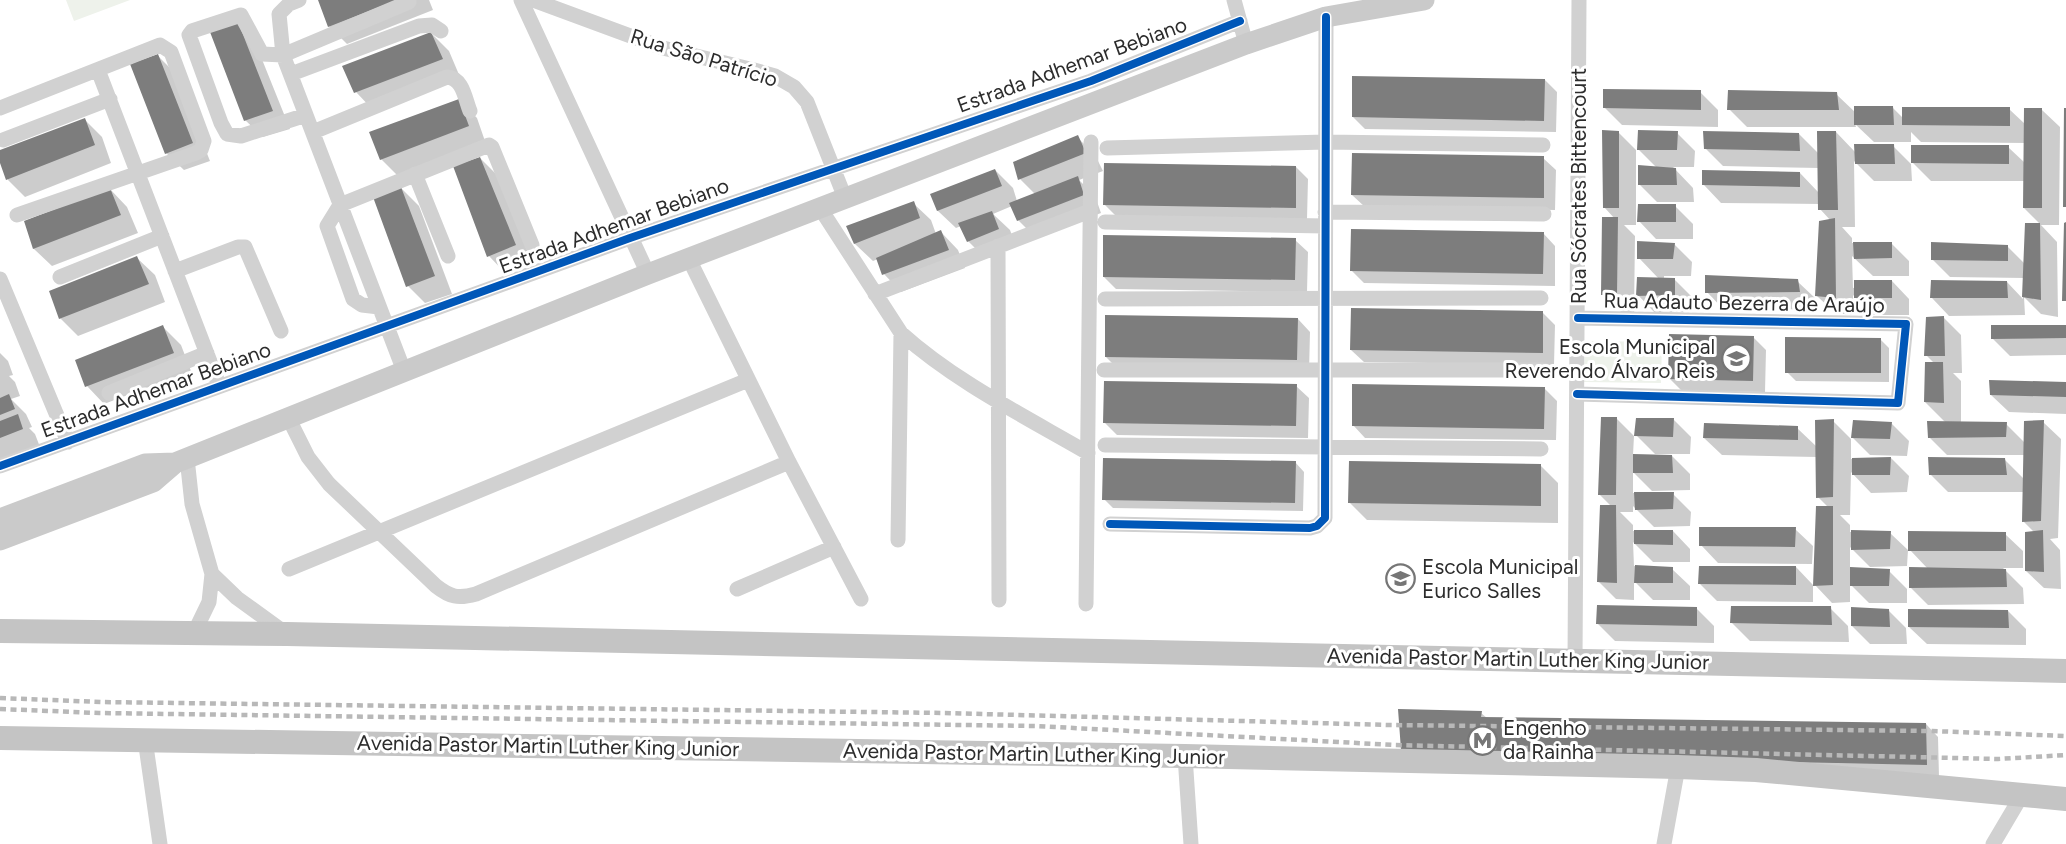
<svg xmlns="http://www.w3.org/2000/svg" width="2066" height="844" font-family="Figtree,sans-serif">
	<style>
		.green { fill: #eef2eb }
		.shadow { fill: #0003 }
		.building { fill: #7d7d7d }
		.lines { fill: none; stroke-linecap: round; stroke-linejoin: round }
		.street { stroke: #d1d1d1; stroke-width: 15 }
		.secondary { stroke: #cacaca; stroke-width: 21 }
		.primary { stroke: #c4c4c4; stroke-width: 24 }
		.rail { stroke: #b8b8b8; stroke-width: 4.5; stroke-dasharray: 6 4.5; stroke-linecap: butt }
		.cycleway-casing { stroke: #fff; stroke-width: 11 }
		.cycleway { stroke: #0057b8; stroke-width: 8 }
		.labels { text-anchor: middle; stroke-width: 6; stroke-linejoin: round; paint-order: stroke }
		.street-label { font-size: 21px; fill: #2c2c2c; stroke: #fff }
		.poi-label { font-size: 21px; fill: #2c2c2c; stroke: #fff; text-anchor: start }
	</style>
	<rect width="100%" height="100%" fill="#fff"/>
	<!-- green -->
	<path class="green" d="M66,0h64l-56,21z
		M1585,341l77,1 -1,41 -77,-1z"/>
	<!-- shadow -->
	<path class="shadow" d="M320,0h109l4,10 -86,34 -18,-18z
		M237,24l18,18 35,87 -27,8 -18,-17z
		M431,33l18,18 11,26 -87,33 -17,-18 -12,-26z
		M157,55l18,18 35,88 -26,9 -18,-17z
		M1545,80l12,12 -1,40 -191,-3 -12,-12z
		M1700,92l18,18v17l-96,-2 -18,-18z
		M1836,94l20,19 37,-5 10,10 106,-9 16,15 17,-14 18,17 -1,98h-18l16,17 1,75 -17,-3 -17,-17 1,18 -76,1 -17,-18 75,-16 16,17 1,-21 -74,-1 -18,-18 75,-13 18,18 2,-40h13l-16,-16v-27h-93l-18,-18 95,-16 17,16v-20l-104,-1 -10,-10v10h-37l-19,-18 1,3h-109l-18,-18z
		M459,100l18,18 9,26 -87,33 -18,-18z
		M85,120l17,17 9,26 -86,34 -17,-17 -8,-28z
		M1618,132l18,18v75h-12l11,11 -1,76h-13l-18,-18 12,-75 -11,-12z
		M1836,132l20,21 37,-7 18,18 1,17h-38l-20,-20 1,66h-13l10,11v5l40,1 17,17v15h-36l-21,-20 1,32 39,-7 17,18v16h-36l-20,-20v20l-18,-2 -18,-17 14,-75 -11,-12v-5l-99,-1 -17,-18 96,-12 19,20v-25l-96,-2 -17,-17 93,-15 20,20z
		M1677,133l18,18 -1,16h-21l20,21 1,14h-37l-18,-18 18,-16 -18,-18z
		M1077,137l18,18 8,16 -24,9 16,16 6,17 -65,25 -18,-18 -6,-14 -19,8 17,16 6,16 -31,12 -17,-17 -7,-15 -5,2 -18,-17 -6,-17 63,-24 18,18 4,13 18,-7 -15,-15z
		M480,158l18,18 34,87 -26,11 -17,-18z
		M1543,158l13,12 -1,40 -190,-3 -13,-12z
		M1296,167l12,12 -1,40 -191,-3 -12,-12z
		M401,188l18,18 33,88 -27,9 -17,-17z
		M110,189l17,18 11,26 -86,33 -18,-17 -8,-27z
		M913,203l18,17 5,14 5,-2 17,18 7,18 -64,24 -17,-18 -6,-15 -5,2 -18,-17 -7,-17z
		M1675,206l18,18v15h-37l-17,-18z
		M1543,233l12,13v40l-191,-3 -12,-12z
		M1295,240l13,12 -1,40 -191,-3 -12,-12z
		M1674,244l18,18 -1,14h-27v3h10l18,18v15l-37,1 -17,-18 21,-16 -20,-21z
		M137,258l18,17 10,27 -87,34 -18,-18z
		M1797,281l18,17 2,11 -93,1 -17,-18z
		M1543,313l12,12 -1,40 -190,-3 -13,-12z
		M1944,318l17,17 1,38h-9l8,8v42l45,1 19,19 18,-21 18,17 -3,99 -8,1 10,11 1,39 -17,-1 -18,-17 9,-38 -11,-11 1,-30h-77l-18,-18 75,-14 20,20v-25h-78l-17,-17 16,-15 -21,-21 9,-39 -8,-8z
		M1298,319l12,13 -1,40 -191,-3 -12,-12z
		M163,327l18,18 10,26 -87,33 -17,-18 -10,-25z
		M2066,327v28l-56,1 -18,-18z
		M1753,337l13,13 -1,42 -83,-1 -12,-12z
		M1880,339l9,9v34l-93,-1 -9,-9z
		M0,353l8,8 5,14 -4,1 6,6 5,14 -9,3 15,15 6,13 -3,1 6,6 5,13 -40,14z
		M2066,384v30l-57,-2 -18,-17z
		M1296,386l13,12 -1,40 -191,-3 -12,-12z
		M1544,388l13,13 -1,39 -191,-2 -12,-13z
		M1616,418l18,18 -1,19 39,1 18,18v16l-38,1 -19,-19v21l40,1 18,18 -1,14 -36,1 -21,-21v6h-13l13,13v6h40l17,18v13h-37l-20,-20 1,24 38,3 18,17v14h-37l-19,-19v19l-18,-1 -18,-18 14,-74 -13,-13z
		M1673,419l18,18 -1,17h-35l-19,-19z
		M1833,421l18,18v20l40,-1 18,18 -2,16 -36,1 -20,-21 -1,43h-10l10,10v7l40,1 18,17 -1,16 -37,1 -20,-20v22l39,2 18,18v14h-38l-19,-19v18l-18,1 -17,-18 13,-78 -10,-10 -1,-40 -95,-2 -18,-17 93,-10 20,19z
		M1891,423l18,18 -2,15 -37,-1 -18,-18z
		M1295,462l9,10 -1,39 -190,-3 -9,-9z
		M1541,466l17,17v40l-191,-3 -17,-17z
		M1795,529l18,17 -1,18 -94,-1 -17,-18z
		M2005,534l18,17v17h-20l20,20 1,16 -96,1 -18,-18 18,-18 -18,-19z
		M1796,567l17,18v17l-96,-1 -18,-18z
		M1696,608l18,18v17l-99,-2 -18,-18z
		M1830,608l18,18 1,16 -99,-1 -18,-18z
		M1888,610l18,18 1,16h-37l-18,-18z
		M2008,611l18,18v16l-99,-1 -18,-17z
		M1481,713l6,5 439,6 12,13 1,40 -537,-27z"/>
	<!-- building -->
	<path class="building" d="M318,0h79l-69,27z
		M238,22l35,89 -29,10 -34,-89z
		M431,32l12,27 -89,34 -12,-27z
		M158,54l35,89 -28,11 -35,-90z
		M1352,76l193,3 -1,42 -192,-4z
		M1603,89l98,1v20l-98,-2z
		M1728,90l109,2 2,18h-112z
		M459,99l10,27 -89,34 -11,-28z
		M1854,106h39l1,19h-40z
		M1902,107h108v19l-108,-1z
		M2024,108h18v100h-19z
		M2064,108h2v99h-3z
		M85,118l10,27 -89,35 -6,-17v-13z
		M1602,130l17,1v77h-16z
		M1638,130l40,1 -1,19h-40z
		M1703,131l96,2 1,18 -96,-2z
		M1817,131h19l2,79h-20z
		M1078,135l8,18 -68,27 -5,-18z
		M1854,144h40l1,20h-40z
		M1911,145h98v19l-98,-1z
		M1352,153l192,3v42l-193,-3z
		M480,157l36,88 -29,12 -34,-91z
		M1104,163l192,3v42l-193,-3z
		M1638,165l38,3 1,17h-39z
		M995,169l7,17 -65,25 -7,-17z
		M1702,170l98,2v15l-98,-2z
		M1078,176l6,19 -67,26 -8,-18z
		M401,187l34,89 -29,11 -33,-90z
		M110,188l11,27 -88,34 -9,-28z
		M914,201l6,17 -66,26 -8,-18z
		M1638,204h38v18h-39z
		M992,211l7,18 -32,13 -9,-19z
		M1602,217h16l-1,78h-16z
		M1835,218l1,80 -21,-2 4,-75z
		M2066,222v79h-4l2,-78z
		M2025,223h15l1,77 -19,-3z
		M1351,229l193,3 -1,42 -193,-3z
		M941,230l8,20 -67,25 -6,-17z
		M1103,235l193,3 -1,42 -192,-3z
		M1637,241l38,2 -2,16h-36z
		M1853,242h39v16l-38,1z
		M1931,242l77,3v16l-77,-1z
		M137,256l12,28 -90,35 -10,-28z
		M1705,275l93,4 2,13 -95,1z
		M1637,277l38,1v17l-39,1z
		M1854,280h38v18h-38z
		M1931,280l76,1 1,17h-78z
		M1351,308l192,3v42l-193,-3z
		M1105,315l193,3 -1,42 -192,-3z
		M1944,316l1,40h-21l2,-39z
		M163,325l11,28 -89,34 -10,-27z
		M1991,325h75v13l-75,1z
		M1669,334l85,2 -1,45 -85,-2z
		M1785,337l96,1v35h-96z
		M1925,362h18l1,41 -20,-1z
		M1989,380l77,2v15l-76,-2z
		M1104,381l193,3 -1,42 -193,-3z
		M1352,384l193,3 -1,42 -192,-3z
		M9,394l6,15 -15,6v-17z
		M18,414l5,15 -23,9v-17z
		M1601,417h16l-1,78h-18z
		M1636,418h38l-1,19 -39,-1z
		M1834,419l-1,78 -17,1 -1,-78z
		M1853,420l39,2 -2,17 -39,-1z
		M2044,420l-3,101 -19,1 2,-101z
		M1927,421l80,1 -1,15 -78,1z
		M1704,423l94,3v14l-95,-2z
		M1633,454l39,1 1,18h-40z
		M1891,457l-1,18h-38v-17z
		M1928,457l77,1 2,17h-78z
		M1103,458l193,3 -1,42 -193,-3z
		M1349,461l192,3v42l-193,-3z
		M1634,492h40l-1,17 -38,1z
		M1600,505h16l1,78 -20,-1z
		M1816,506h17v79l-20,1z
		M1699,527h97l-1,20 -96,-1z
		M1634,530h39v15l-39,-1z
		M1851,530l40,1 -1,18 -39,1z
		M2043,530l1,42 -19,-1v-39z
		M1908,531l98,1v19h-98z
		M1635,565l38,2v16h-39z
		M1699,566h97v19l-98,-1z
		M1850,567l40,2 -1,17h-39z
		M1909,567l97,2 1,18 -98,1z
		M1597,605l100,2v19l-101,-2z
		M1731,606h100l1,19 -102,-2z
		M1851,607l38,2 1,18 -39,-1z
		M1908,609l100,1 1,18 -101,-1z
		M1398,709l84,2 -1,6 445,6 1,42 -445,-10 -81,-5z"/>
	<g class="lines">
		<!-- street -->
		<path class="street" d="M299,0l-10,4 -10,10 4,41 121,316
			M521,0l127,274
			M533,0l130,48 91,22 21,6 19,11 13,15 38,96
			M1234,0l12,44
			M98,70l121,315
			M291,74l128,-48 13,-1 9,6
			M0,108l160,-63 11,7 33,89 -3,9 -5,3 -179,62
			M306,115l-65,21 -14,-2 -6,-11 -32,-88 3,-4 49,-16 21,39 21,1 126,-53
			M313,132l134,-55c16,1 18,22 23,34
			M3,140l107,-41
			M1107,148l218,-6 218,3
			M415,174l33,82
			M820,208l81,125c53,48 125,84 187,120
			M1325,212l219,2
			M1105,222l220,4
			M998,246l1,354
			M689,259l100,203 72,137
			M175,271l63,-24h7l36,84
			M60,277l102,-41
			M0,279l68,163
			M875,294l215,-83
			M1105,299l436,-1
			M379,307l-17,-2 -9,-6 -26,-73 13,-21 149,-60 3,2 40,98
			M1104,370h439
			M109,393l98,-40
			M1577,394l321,9 8,-79 -328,-6
			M288,417l20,40 21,27 107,102c14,11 22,13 40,8l313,-132
			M1105,445l436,4
			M187,458l5,46 20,70 -3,28 -15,31
			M0,466l630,-228 461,-157 149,-60
			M1110,524l200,4 7,-2 8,-8 1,-501
			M898,540l3,-207
			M289,569l459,-189
			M212,574l25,24 47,34
			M737,589l97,-42
			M1086,604l5,-462
			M1575,661l4,-661
			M145,739l15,105
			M1185,756l6,88
			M1664,844l14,-77
			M1993,844l29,-49"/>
		<!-- secondary -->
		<path class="secondary" d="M0,519l145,-55 30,-1 473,-189 598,-230 80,-27 98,-17
			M0,540l153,-58 22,-19"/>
		<!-- primary -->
		<path class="primary" d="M0,631l287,3 1779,37
			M0,738l1185,18 493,11 78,3 310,29"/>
		<!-- rail -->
		<path class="rail" d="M0,698l101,4 844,11 445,12 542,6 134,5
			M0,709l99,4 937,13 359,19 603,14 68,-4"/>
		<defs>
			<path id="cycleway" d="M1577,394l321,9 8,-79 -328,-6
				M0,466l630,-228 461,-157 149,-60
				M1110,524l200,4 7,-2 8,-8 1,-501"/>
		</defs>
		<!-- cycleway casing -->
		<use href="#cycleway" class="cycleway-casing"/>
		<!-- cycleway -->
		<use href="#cycleway" class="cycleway"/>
	</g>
	<!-- icons -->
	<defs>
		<symbol id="school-ring" viewBox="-11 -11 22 22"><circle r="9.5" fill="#fff" stroke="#767676" stroke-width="1.5"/><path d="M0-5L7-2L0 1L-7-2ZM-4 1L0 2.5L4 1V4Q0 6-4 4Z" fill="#767676"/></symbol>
		<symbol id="metro-ring" viewBox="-11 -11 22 22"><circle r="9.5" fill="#fff" stroke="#767676" stroke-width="1.5"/><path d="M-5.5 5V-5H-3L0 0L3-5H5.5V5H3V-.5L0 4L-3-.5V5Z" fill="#767676"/></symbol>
	</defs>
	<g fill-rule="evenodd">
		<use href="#school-ring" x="1720" y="342" width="33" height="33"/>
		<use href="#school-ring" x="1384" y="562" width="33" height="33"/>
		<use href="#metro-ring" x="1466" y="724" width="33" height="33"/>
	</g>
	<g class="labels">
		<!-- street labels -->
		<g class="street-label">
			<text transform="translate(704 58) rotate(17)" y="7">Rua São Patrício</text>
			<text transform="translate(1072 65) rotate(-20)" y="7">Estrada Adhemar Bebiano</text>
			<text transform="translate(1579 186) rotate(-90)" y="7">Rua Sócrates Bittencourt</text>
			<text transform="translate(614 226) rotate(-20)" y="7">Estrada Adhemar Bebiano</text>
			<text transform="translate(1744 303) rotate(1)" y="7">Rua Adauto Bezerra de Araújo</text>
			<text transform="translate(156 390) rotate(-20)" y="7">Estrada Adhemar Bebiano</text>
			<text transform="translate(1518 659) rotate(1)" y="7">Avenida Pastor Martin Luther King Junior</text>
			<text transform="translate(548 746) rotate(1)" y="7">Avenida Pastor Martin Luther King Junior</text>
			<text transform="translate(1034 754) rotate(1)" y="7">Avenida Pastor Martin Luther King Junior</text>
		</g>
		<!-- poi labels -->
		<g class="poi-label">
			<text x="1715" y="354" text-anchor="end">Escola Municipal<tspan x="1715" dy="24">Reverendo Álvaro Reis</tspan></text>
			<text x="1422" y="574">Escola Municipal<tspan x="1422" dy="24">Eurico Salles</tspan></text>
			<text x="1503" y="735">Engenho<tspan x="1503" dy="24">da Rainha</tspan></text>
		</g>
	</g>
</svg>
